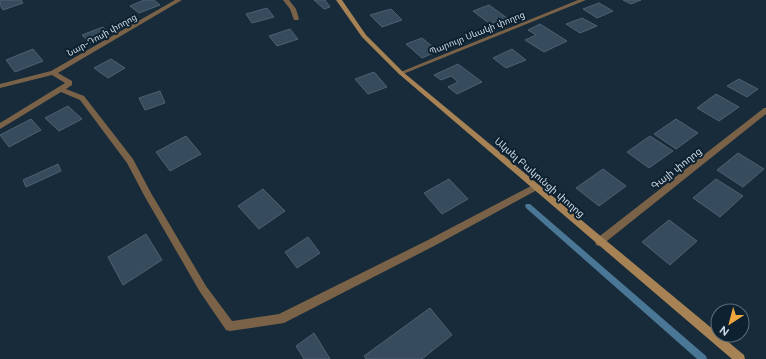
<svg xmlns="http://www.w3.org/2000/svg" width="766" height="359" font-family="Figtree,'Noto Sans Armenian',sans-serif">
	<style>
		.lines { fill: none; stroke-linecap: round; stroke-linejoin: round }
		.stream { fill: #4b7796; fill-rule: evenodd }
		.building { fill: #364b5c; stroke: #4c6173 }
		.minor { fill: #796247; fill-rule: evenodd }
		.secondary { fill: #a68255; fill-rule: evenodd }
		.labels { text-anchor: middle; stroke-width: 4; stroke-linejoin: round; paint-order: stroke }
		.far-street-label { font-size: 9px; fill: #cedae4; stroke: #0e2130 }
		.street-label { font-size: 10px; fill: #cedae4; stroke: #0e2130 }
	</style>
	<rect width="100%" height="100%" fill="#172b3a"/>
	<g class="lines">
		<!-- stream -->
		<path class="stream" d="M526,204h4l176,152 1,3h-10l-171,-151 -1,-2z"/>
	</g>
	<!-- building -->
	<path class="building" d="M0,0h21l2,3 -20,7 -3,-5z
		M144,0h10l6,5 -21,8 -9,-7z
		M314,0h11l5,7 -6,2z
		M623,0h18l-10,4z
		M599,3l14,8 -16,7 -14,-9z
		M489,5l18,13 -17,6 -17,-13z
		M267,8l7,9 -22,6 -6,-9z
		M391,9l11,11 -20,7 -12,-12z
		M582,18l15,8 -17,7 -14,-9z
		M540,24l27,17 -23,11 -19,-12 11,-5 -8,-5z
		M103,27l8,8 -21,8 -8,-8z
		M290,29l8,10 -21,7 -8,-10z
		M422,38l16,13 -16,7 -16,-14z
		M33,49l10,12 -28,11 -9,-12z
		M512,49l14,11 -20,8 -13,-10z
		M111,59l14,9 -17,10 -14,-10z
		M458,64l24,18 -25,12 -9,-7 10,-5 -7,-6 -10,4 -7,-5z
		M374,72l13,15 -19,7 -13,-15z
		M739,79l19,10 -11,8 -20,-11z
		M160,91l5,12 -20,7 -6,-12z
		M716,94l23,13 -20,14 -22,-13z
		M68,106l14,13 -23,12 -14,-13z
		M31,119l10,11 -32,17 -9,-12z
		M676,119l22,14 -22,16 -22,-15z
		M186,136l15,18 -31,17 -14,-19z
		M650,136l23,15 -24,17 -22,-16z
		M738,153l26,16 -21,18 -26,-17z
		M58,164l3,7 -35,16 -3,-7z
		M603,169l23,17 -27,20 -23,-18z
		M449,179l19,20 -26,15 -18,-21z
		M716,179l27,17 -23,21 -27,-19z
		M263,189l22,22 -26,18 -21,-23z
		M669,220l28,21 -27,24 -28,-23z
		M146,234l16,26 -39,25 -15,-28z
		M308,237l12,16 -23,15 -12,-16z
		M430,308l22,27 -30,24h-56l-2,-3z
		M314,333l16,26h-26l-8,-13z"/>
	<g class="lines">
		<!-- minor -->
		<path class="minor" d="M175,0h7l-124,73 14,8v4l-6,4 18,7 49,63 18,34 55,93 26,35 47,-7 149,-74 105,-55h6l1,2 -1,2 -105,57 -150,77 -54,8 -4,-1 -26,-38 -55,-95 -18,-34 -47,-63 -19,-8 -61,37v-6l65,-40 -13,-8 -52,13v-4l51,-13z
			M283,0h6l7,9 3,10 -1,1h-4l-4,-11z
			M578,0h8l-183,74 -2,1 -3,-2z
			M764,108h2v6l-164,131 -3,1 -3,-1 -1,-3 1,-3z"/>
		<!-- secondary -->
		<path class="secondary" d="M336,0h6l24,35 37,37 341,283 1,4h-13l-333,-285 -37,-37z"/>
	</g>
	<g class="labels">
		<!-- far-street labels -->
		<g class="far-street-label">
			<text transform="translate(477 33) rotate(-22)" y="3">Պարույր Սևակի փողոց</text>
			<text transform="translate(102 35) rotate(-29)" y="3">Նար-Դոսի փողոց</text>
		</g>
		<!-- street labels -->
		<g class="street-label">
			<text transform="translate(676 168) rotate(-38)" y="4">Գայի փողոց</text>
			<text transform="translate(540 177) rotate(41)" y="4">Ակսել Բակունցի փողոց</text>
		</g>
	</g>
	<!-- north arrow -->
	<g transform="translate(730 323) rotate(216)"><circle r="19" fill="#0e2130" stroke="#5b6b78"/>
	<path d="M0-3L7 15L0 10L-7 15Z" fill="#f0a63e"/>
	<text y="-6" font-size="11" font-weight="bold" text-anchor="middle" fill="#cedae4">N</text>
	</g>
</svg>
